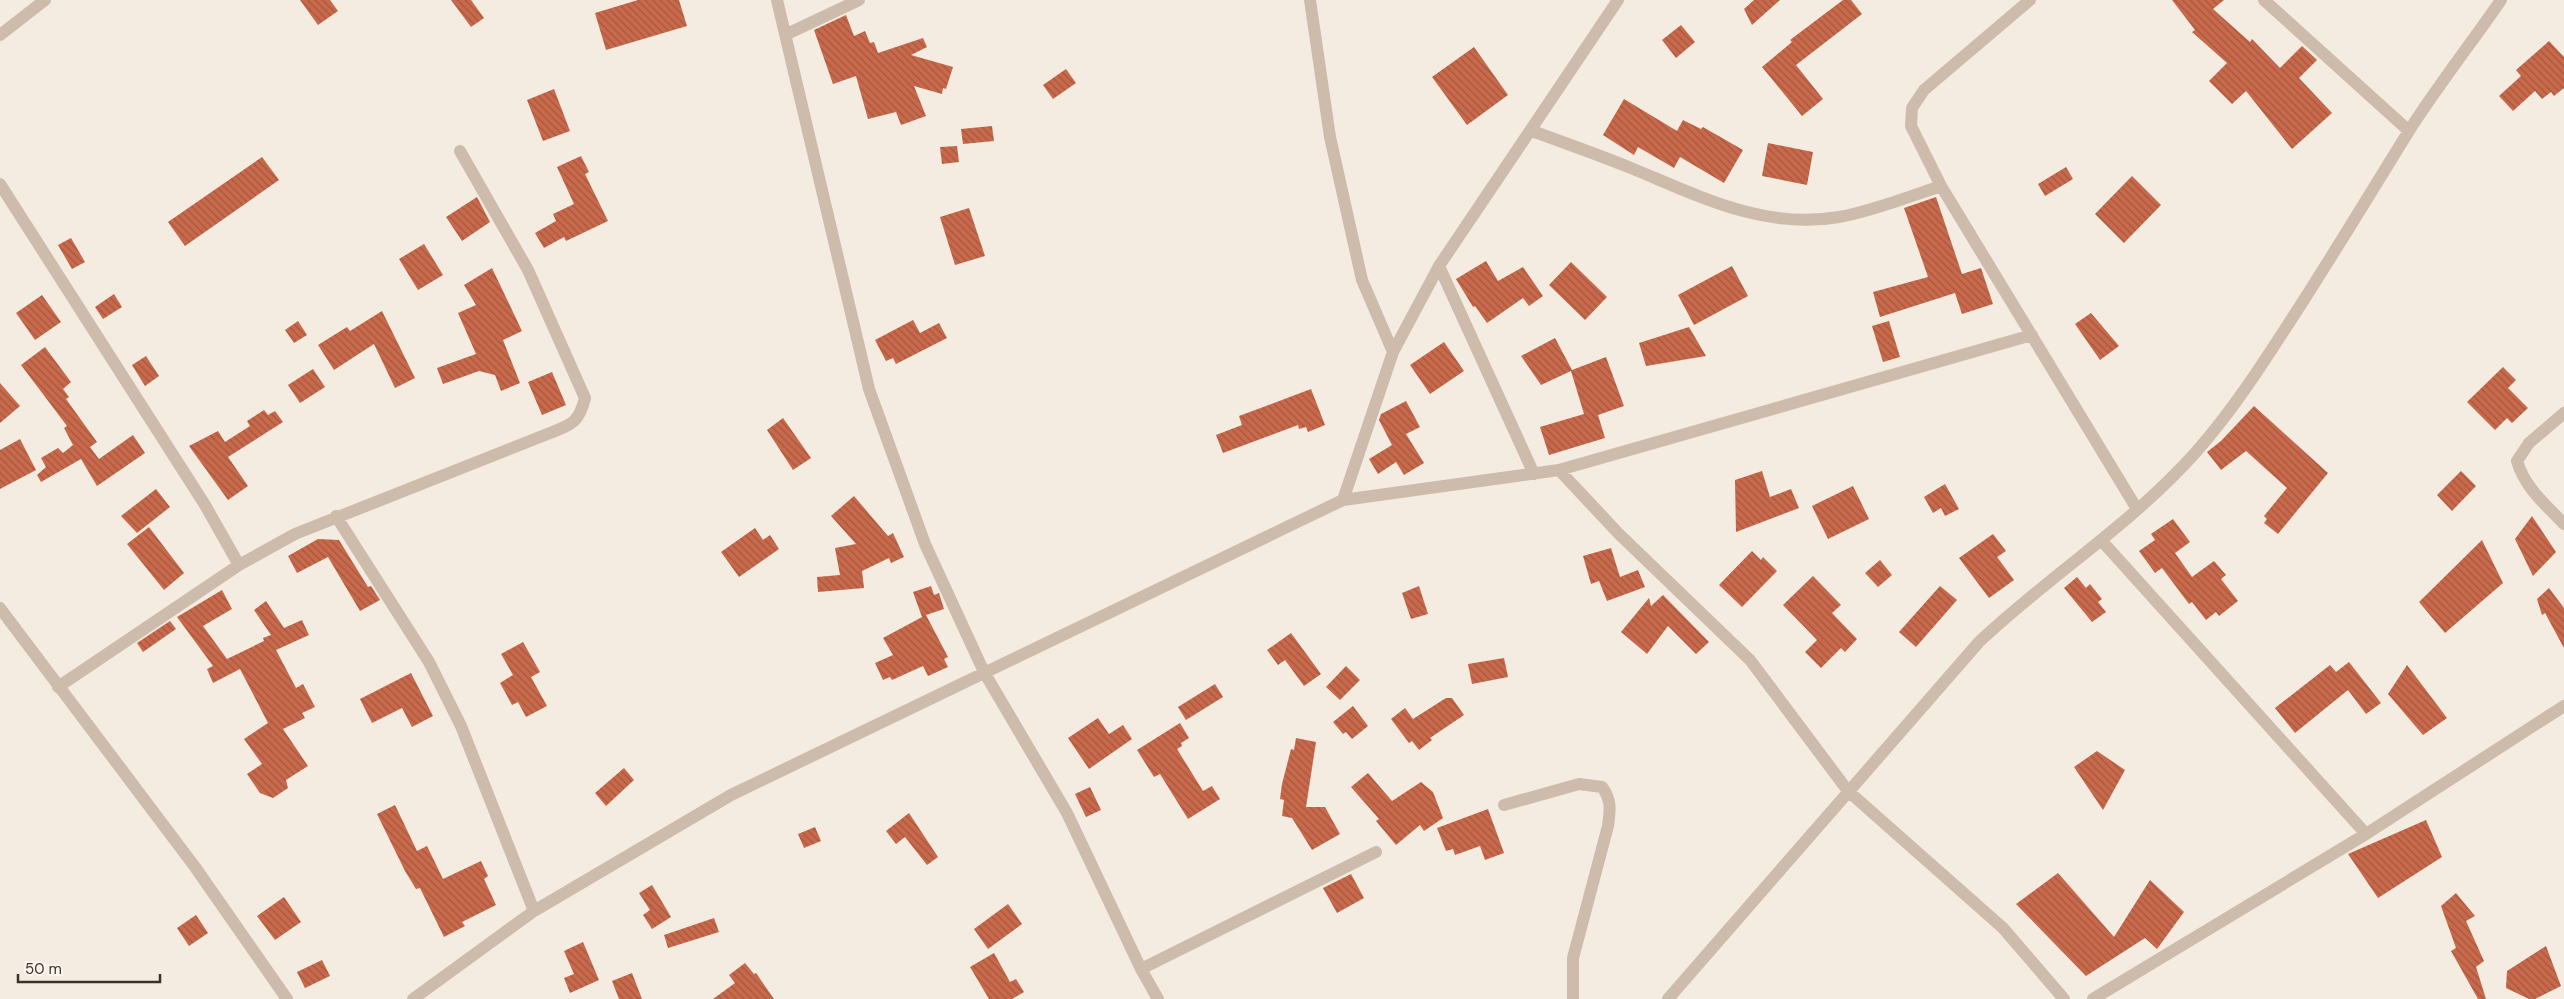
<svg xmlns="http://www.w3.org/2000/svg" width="2564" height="999" font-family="'DM Sans',sans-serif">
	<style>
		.building { fill: url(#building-back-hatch) }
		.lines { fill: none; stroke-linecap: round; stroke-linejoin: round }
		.minor { stroke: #cdbbac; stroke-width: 12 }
	</style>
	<defs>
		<pattern id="building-back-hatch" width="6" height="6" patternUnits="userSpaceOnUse" patternTransform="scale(1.25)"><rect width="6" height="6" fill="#c8694b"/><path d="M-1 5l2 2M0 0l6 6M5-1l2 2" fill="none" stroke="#a4573f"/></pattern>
	</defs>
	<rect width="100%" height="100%" fill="#f4ebe1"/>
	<!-- building -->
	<path class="building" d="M300,0h30l8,11 -20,14z
		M451,0h20l13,18 -13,9z
		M638,0h41l8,26 -81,24 -11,-37z
		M1754,0h26l-28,25 -8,-16z
		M1843,0h8l11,14 -66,51 27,34 -21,17 -40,-49 30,-25 -2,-2z
		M2172,0h52l-11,9 37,33 2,-3 28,29 22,-22 15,14 -18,18 33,35 -40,36 -46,-58 -14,13 -23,-23 18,-18 -35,-31 3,-2z
		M846,15l8,21 11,-5 5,12 4,-1 4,11 45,-15 4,9 -16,8 42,12 -7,22 -3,-1 -1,6 -28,-8 12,30 -25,9 -5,-13 -28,7 -12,-43 -23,8 -19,-54z
		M1681,25l14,17 -19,16 -14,-18z
		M2549,41l15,16v31l-10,8 -3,-4 -9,7 -7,-8 -22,20 -14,-15 22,-20 -5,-6z
		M1474,47l34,48 -41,30 -35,-48z
		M1066,69l10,14 -23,16 -10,-14z
		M554,89l16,42 -27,10 -16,-41z
		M1624,99l53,32 6,-11 18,9 2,-2 40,23 -19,33 -44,-26 -6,11 -36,-21 -4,8 -31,-20z
		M992,126l2,15 -31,3 -2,-15z
		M1768,143l45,9 -6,33 -45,-9z
		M957,146l2,16 -17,2 -2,-17z
		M581,156l8,16 -4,2 23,47 -42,20 -2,-4 -20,11 -9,-15 21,-12 -3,-7 21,-10 -17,-37z
		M262,157l17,23 -94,66 -17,-24z
		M2066,167l7,12 -28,17 -7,-12z
		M2132,176l29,29 -37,38 -29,-29z
		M477,197l13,25 -28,19 -16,-24z
		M1936,197l26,77 19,-6 12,36 -31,10 -7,-21 -75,24 -7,-25 55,-15 -24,-69z
		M969,208l16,48 -30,9 -15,-48z
		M71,238l14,24 -13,7 -14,-24z
		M424,244l19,31 -25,15 -19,-31z
		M1486,261l12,20 25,-14 20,29 -14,10 -6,-8 -36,25 -12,-17 -2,1 -17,-28z
		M1571,262l36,35 -22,23 -36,-35z
		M1732,266l16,30 -54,29 -16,-30z
		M492,268l30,63 -19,9 17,43 -19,8 -6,-16 -16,-4 -36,13 -6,-16 39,-14 -18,-41 18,-8 -12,-20z
		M114,294l8,13 -19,12 -8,-12z
		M42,295l19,27 -26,18 -19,-27z
		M382,311l33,67 -20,10 -21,-44 -40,26 -16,-25 29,-18 3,4z
		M2091,313l28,33 -19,14 -25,-36z
		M913,320l7,13 19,-10 8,15 -51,26 -3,-6 -7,3 -11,-21z
		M298,321l9,14 -13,8 -9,-13z
		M1889,321l11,36 -17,5 -11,-36z
		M1689,327l17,29 -60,10 -7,-23z
		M1555,338l17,32 34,-13 18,49 -26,9 7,23 -56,17 -9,-28 44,-13 -13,-43 -30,14 -20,-29z
		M1444,342l20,29 -34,23 -20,-29z
		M45,347l26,35 -8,7 6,8 -3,2 31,43 -7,5 9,12 34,-24 12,18 -48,33 -16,-27 -40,23 -4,-7 9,-8 -5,-9 17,-10 5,5 10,-8 -9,-17 3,-2 -46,-61z
		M146,356l13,20 -14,10 -13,-21z
		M2503,367l13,13 -8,8 20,20 -16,15 -5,-5 -12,12 -28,-28z
		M313,369l12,18 -25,16 -12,-18z
		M552,372l14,33 -24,10 -14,-33z
		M0,383l20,23 -20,17z
		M1311,389l14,36 -17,7 -2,-5 -7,2 -1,-4 -75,28 -7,-18 26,-10 -3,-9z
		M1406,401l14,26 -14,7 18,29 -20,12 -8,-13 -18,12 -9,-15 23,-14 -13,-25 2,-6z
		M2254,406l74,67 -50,61 -14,-11 3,-4 -3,-3 23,-28 -41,-37 -25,19 -14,-18 14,-11z
		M264,410l4,5 7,-4 8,11 -55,35 20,29 -20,14 -39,-54 29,-15 7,11 25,-16 -3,-5z
		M783,418l28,40 -18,12 -26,-40z
		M20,439l16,31 -36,19v-39z
		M1762,471l8,26 21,-8 8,19 -63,24 -1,-52z
		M2461,471l15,15 -24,25 -15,-16z
		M1945,484l14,25 -14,7 -4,-8 -8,5 -9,-16z
		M1853,486l16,33 -41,20 -16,-33z
		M156,489l14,18 -33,26 -16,-17z
		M854,496l34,40 5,-3 11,24 -13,6 -2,-5 -27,13 2,17 -46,4 -1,-15 23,-2 -5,-27 21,-4 -25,-28z
		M2532,516l24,36 -23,24 -18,-37z
		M2173,519l17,23 -15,11 17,24 22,-16 12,14 -5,4 17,22 -19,15 -3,-4 -10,8 -14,-18 -3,2 -27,-36 -7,5 -16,-22 16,-11 -4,-6z
		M149,527l35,46 -20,17 -37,-46z
		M755,528l8,12 7,-5 9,14 -40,28 -18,-25z
		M1993,534l13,17 -9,6 17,23 -25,18 -30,-40z
		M318,539l21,1 29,47 3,-1 9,14 -20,11 -32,-54 -31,16 -9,-17z
		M2482,540l21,43 -58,50 -26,-31z
		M1611,548l9,29 18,-7 7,17 -38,14 -8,-20 -8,3 -8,-28z
		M1752,551l9,9 2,-3 14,14 -35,36 -23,-22z
		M1880,560l12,15 -14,12 -13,-14z
		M1813,576l28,29 -9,8 25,26 -12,13 -4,-4 -20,20 -16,-16 12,-12 -34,-35z
		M2077,577l9,11 4,-4 12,15 -4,3 8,10 -14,10 -28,-34z
		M931,586l3,9 5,-2 5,16 -18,6 22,42 -4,2 4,8 -20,9 -5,-10 -31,14 -2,-3 -7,3 -8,-17 18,-8 -10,-17 41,-22 -2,1 -9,-25z
		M1419,586l9,28 -17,5 -9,-26z
		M1940,586l17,14 -41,47 -17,-15z
		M2549,588l15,20v40l-19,-35 -3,2 -5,-16z
		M222,590l10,19 -29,17 24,33 37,-18 -1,-3 8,-3 -17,-25 12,-9 18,27 18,-8 7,15 -33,15 20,38 7,-4 12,23 -13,6 3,5 -22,11 25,37 -22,14 2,8 -15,10 -13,-5 -13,-19 15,-10 -18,-25 24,-16 -28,-54 -27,14 -6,-14 6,-3 -36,-49z
		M1663,595l46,47 -13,12 -28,-28 -21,28 -26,-22 28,-34 2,8z
		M170,621l6,8 -33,23 -6,-9z
		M1291,633l30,41 -17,12 -19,-26 -7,5 -11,-15z
		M523,642l17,30 -9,5 16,29 -21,11 -8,-15 -6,3 -12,-22 13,-8 -12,-21z
		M1504,658l4,19 -36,7 -4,-20z
		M2349,662l32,41 -15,11 -18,-24 -53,43 -20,-25 55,-43 6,7z
		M2407,665l40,53 -24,17 -35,-41z
		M1346,666l14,14 -20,20 -14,-13z
		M411,673l22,43 -21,11 -10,-19 -30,15 -12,-24z
		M1215,684l8,13 -37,23 -8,-13z
		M1446,698h6l12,17 -34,23 2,2 -13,10 -7,-9 -3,2 -18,-24 14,-11 8,11z
		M1353,706l15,20 -16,13 -6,-7 -3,2 -10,-12z
		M1098,718l11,16 14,-9 9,14 -43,30 -21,-31z
		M1180,723l9,15 -8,5 1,3 -5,3 26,42 9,-5 8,13 -32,20 -28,-45 -6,3 -17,-27z
		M1296,738l20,4 -10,65h19l15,27 -28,16 -20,-32 -10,-2 2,-16 -4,-1 2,-15 9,-35 3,1z
		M2097,751l28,19 -22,40 -29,-43z
		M624,768l10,12 -28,26 -11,-13z
		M1368,773l24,28 29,-19 12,10 10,26 -19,13 -4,-6 -24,20 -20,-24 3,-2 -28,-32z
		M1090,787l11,23 -15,7 -11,-23z
		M395,805l22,46 10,-5 16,33 38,-18 7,15 -4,3 12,26 -34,17 3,4 -21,11 -24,-49 -4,1 -11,-18 -28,-57z
		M1488,809l16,44 -19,7 -5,-14 -25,9 -2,-6 -7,2 -9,-23z
		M909,813l29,44 -11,8 -22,-28 -9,7 -10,-13z
		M2426,820l16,37 -64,41 -30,-44z
		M815,827l6,14 -17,7 -6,-14z
		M2058,873l56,64 36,-57 34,32 -27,37 -12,-11 -59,38 -70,-72z
		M1351,874l13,24 -27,15 -14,-25z
		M652,885l19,32 -19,12 -9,-14 7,-5 -11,-17z
		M2456,893l19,23 -9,5 18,40 -8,6 10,32h-8l-27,-48 5,-3 -15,-42z
		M284,897l17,25 -26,18 -18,-24z
		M1008,904l14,20 -34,25 -14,-20z
		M196,915l12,18 -19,13 -12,-18z
		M714,918l5,14 -51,16 -4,-13z
		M583,942l16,38 -29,13 -6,-15 10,-4 -10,-23z
		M2546,946l15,40 -26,13h-6l-23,-11 1,-17z
		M994,953l16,29 6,-3 8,13 -12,7h-23l-19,-32z
		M322,960l8,16 -25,12 -8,-16z
		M745,963l9,11 2,-1 18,26h-61l22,-16 -6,-8z
		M632,973l10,26h-23l-7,-18z"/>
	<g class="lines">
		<!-- minor -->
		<path class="minor" d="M777,0l92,389 56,155 59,128 83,141 74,156 17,30
			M1310,0l20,137 32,143 31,72
			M2030,0l-106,90 -12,18 -1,18 30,60 196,323
			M2264,0l145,131
			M787,34l72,-34
			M0,35l45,-35
			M1532,131c33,12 67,24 99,37 68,28 133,62 208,49 31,-5 72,-21 102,-31
			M0,184l205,321 34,60
			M1439,266l95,208
			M2564,413l-35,30 -12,18c8,27 28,43 47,63
			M1559,470l60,64 131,126 98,131 155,137 61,71
			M1343,500l50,-148 46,-86 179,-266
			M336,516l93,146 32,64 73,185
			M2101,540l265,294
			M0,608l195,259 92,132
			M58,687l181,-122 56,-31 255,-101c23,-9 29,-11 35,-35l-57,-128 -68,-119
			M1504,805l75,-21 23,3c10,13 8,24 6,39l-35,132v41
			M1141,969l235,-117
			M413,999l121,-88 197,-116 612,-295 216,-30 473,-135
			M1668,999l311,-357c70,-66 153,-118 217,-190 36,-41 64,-84 93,-129 41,-63 79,-126 118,-189 29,-46 63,-89 94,-134
			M2093,999l273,-165 198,-128"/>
	</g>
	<!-- scale -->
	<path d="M18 974v8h142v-8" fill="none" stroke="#3b302b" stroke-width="2.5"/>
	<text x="25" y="974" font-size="15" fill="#3b302b" stroke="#fbf5ee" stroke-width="4" paint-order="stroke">50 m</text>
</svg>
